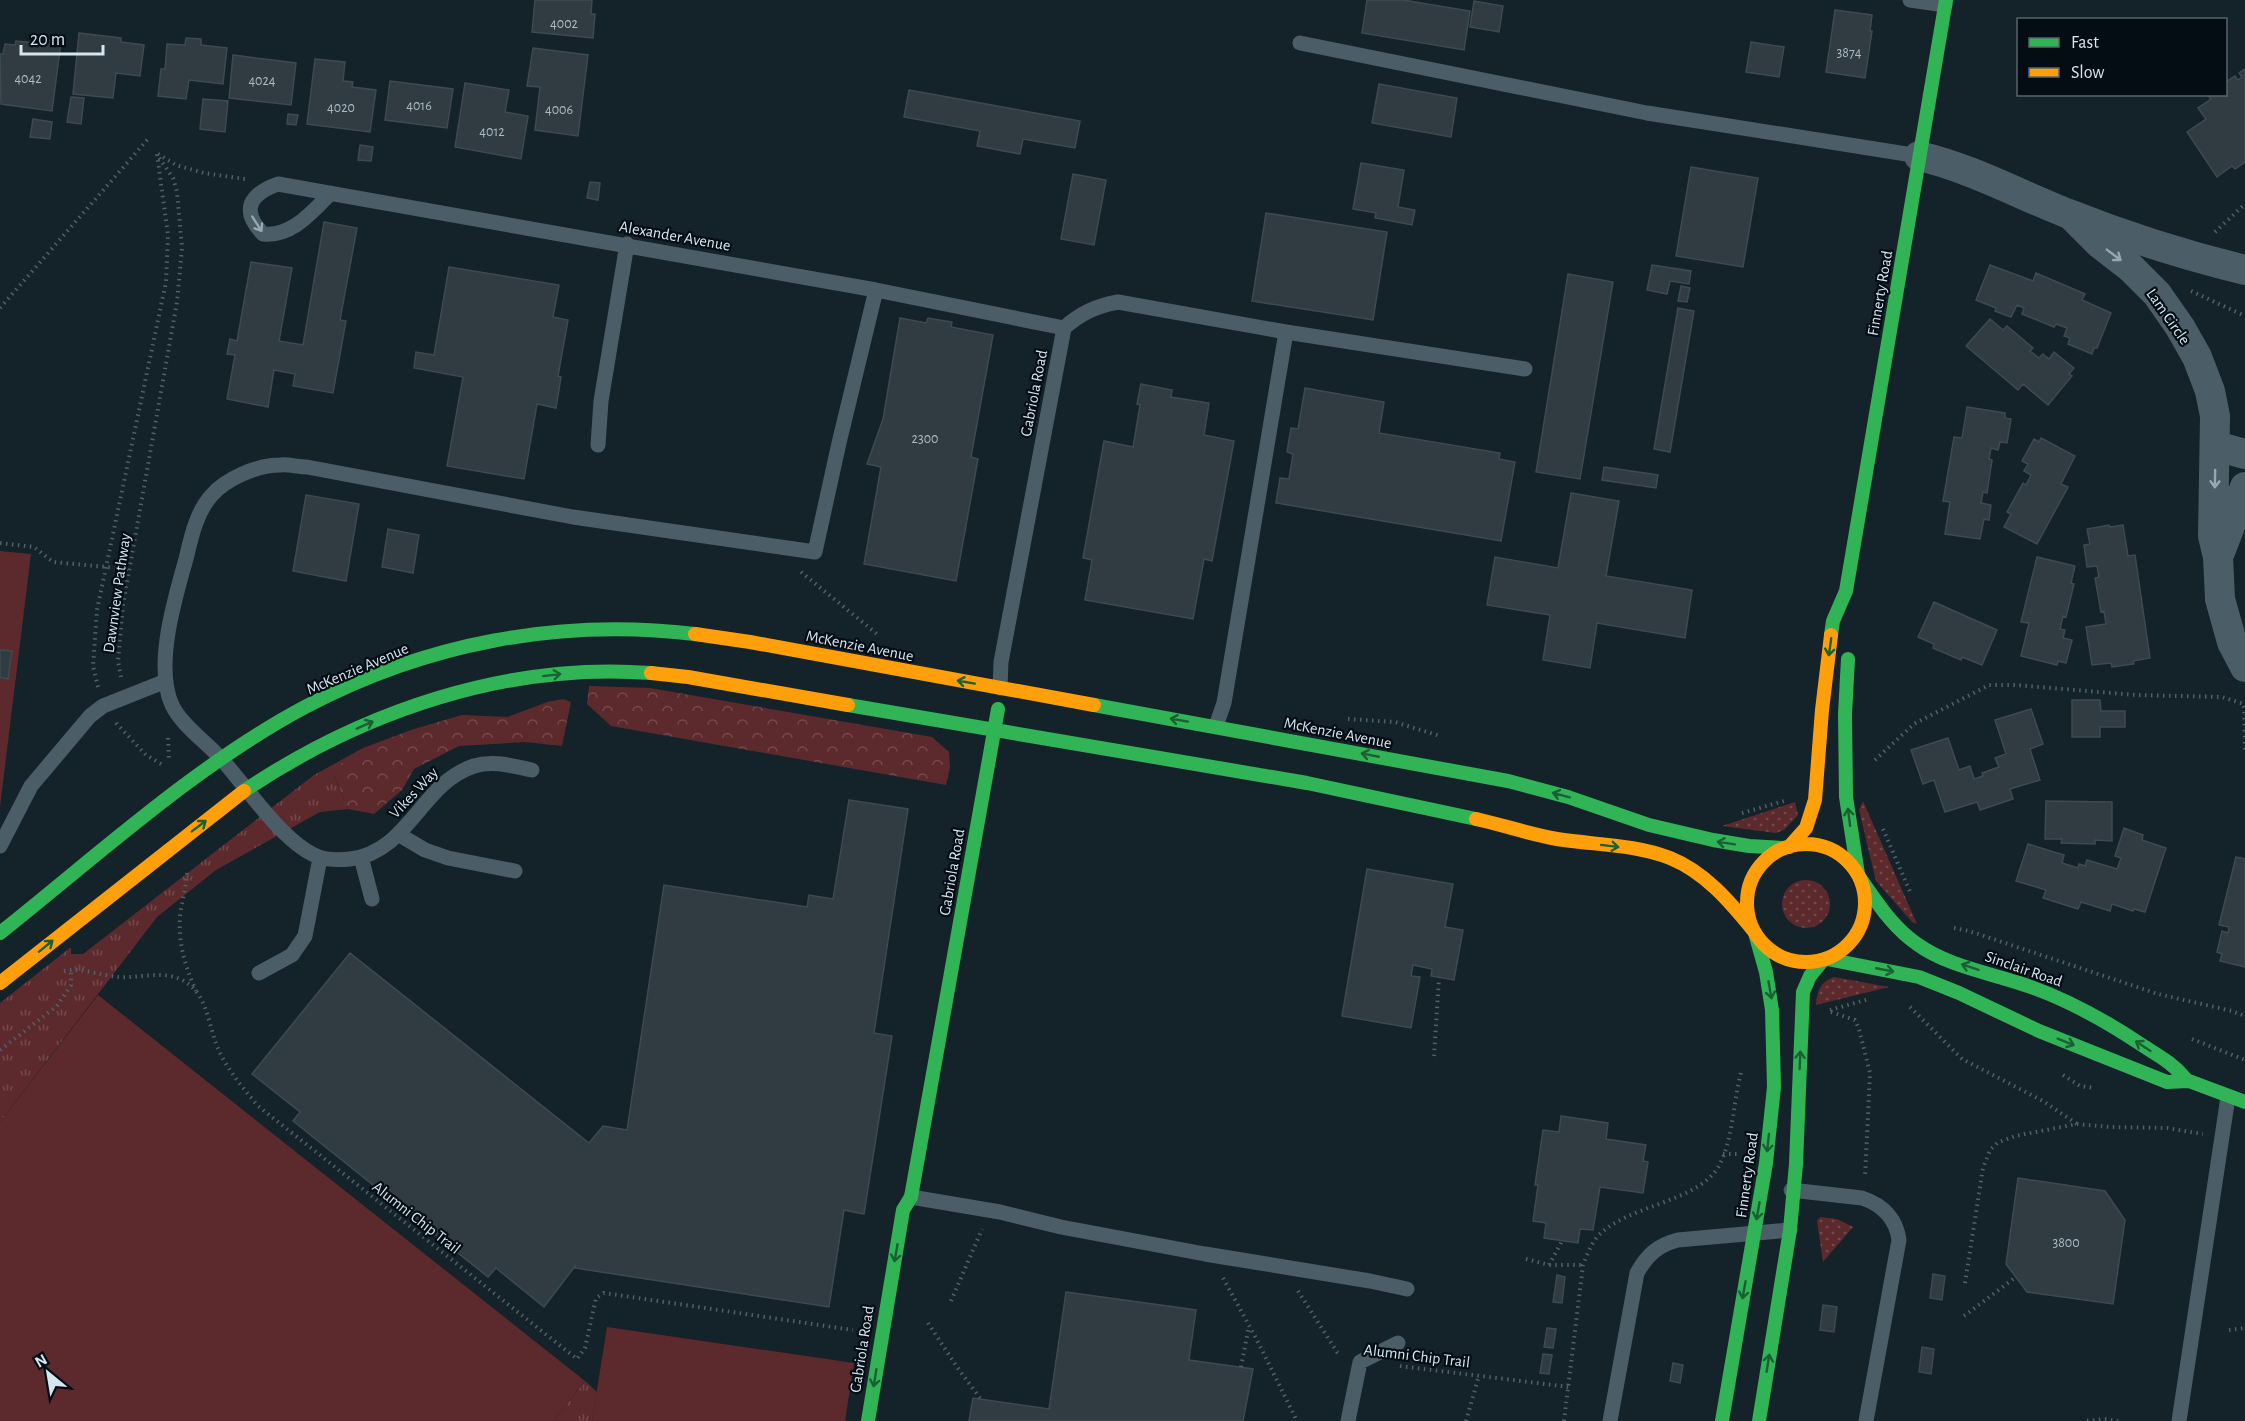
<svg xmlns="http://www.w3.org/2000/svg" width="2245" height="1421" font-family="'Alegreya Sans',sans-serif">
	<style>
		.grass { fill: url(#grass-tufts) }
		.forest { fill: url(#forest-crowns) }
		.park { fill: url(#park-dots) }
		.pitch { fill: #5c2a2c }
		.building { fill: #303b42; stroke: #3e4a52; stroke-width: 1.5 }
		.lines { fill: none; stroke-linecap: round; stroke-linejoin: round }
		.path { stroke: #526069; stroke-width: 4; stroke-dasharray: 1.5 4.5; stroke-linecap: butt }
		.lane { stroke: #4b5d67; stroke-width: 15 }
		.street { stroke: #4b5d67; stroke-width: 30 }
		.fast { stroke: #30b455; stroke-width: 14 }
		.slow { stroke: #ff9f0a; stroke-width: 14 }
		.oneway { stroke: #97a8b2 }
		.oneway2 { stroke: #1a6034 }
		.labels { text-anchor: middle; stroke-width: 4.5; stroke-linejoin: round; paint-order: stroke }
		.number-label { font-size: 14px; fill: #acbbc4 }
		.street-label { font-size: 16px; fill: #d6e6f0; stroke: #040d14 }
	</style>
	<defs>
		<pattern id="grass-tufts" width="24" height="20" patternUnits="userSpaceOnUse" patternTransform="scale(1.5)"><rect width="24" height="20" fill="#5c2a2c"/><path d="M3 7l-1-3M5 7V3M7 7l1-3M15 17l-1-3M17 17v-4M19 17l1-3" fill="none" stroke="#73494b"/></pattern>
		<pattern id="forest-crowns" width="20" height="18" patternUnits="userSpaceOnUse" patternTransform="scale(1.5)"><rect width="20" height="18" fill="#5c2a2c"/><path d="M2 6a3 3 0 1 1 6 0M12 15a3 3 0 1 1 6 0" fill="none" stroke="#73494b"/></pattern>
		<pattern id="park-dots" width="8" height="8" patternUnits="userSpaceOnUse" patternTransform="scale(1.5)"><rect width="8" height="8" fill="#5c2a2c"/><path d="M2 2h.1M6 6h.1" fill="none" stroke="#73494b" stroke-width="1.8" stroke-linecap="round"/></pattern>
	</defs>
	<rect width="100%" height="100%" fill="#14222a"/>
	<!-- grass -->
	<path class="grass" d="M345,758l-11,18 14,33 -28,3 -104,58 -59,47 -157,205v-119l71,-56v7h12l231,-179z
		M585,1381l12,11 -5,29h-39z"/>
	<!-- forest -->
	<path class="forest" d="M589,686l61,2 282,49 17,15 1,15 -4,18 -335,-59 -24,-22z
		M563,699l8,3 -9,44 -37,-4 -66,4 -45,23 -12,21 -28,24 -26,-5 -14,-34 11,-17 18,-10 51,-19 48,-14 45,2 40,-15z"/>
	<!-- park -->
	<path class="park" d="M1863,801l54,123 -5,-2 -36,-41 -17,-71z
		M1795,802l3,13 -14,15 -8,3 -54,-7z
		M1782 904a24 24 0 1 1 48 0a24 24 0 1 1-48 0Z
		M1834,977l55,10 -73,18c2,-15 3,-22 18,-28z
		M1820,1217l17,2 16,8 -30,35 -6,-41z"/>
	<!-- pitch -->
	<path class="pitch" d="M0,551l31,3 -31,253z
		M98,995l487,386 -32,40h-553v-299z
		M607,1327l247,36 -9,58h-253z"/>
	<!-- building -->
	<path class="building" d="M535,0h57l-1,14h4l-2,24 -61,-6z
		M1367,0h36l67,11 -6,39 -102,-17z
		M1474,1l29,5 -4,26 -29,-5z
		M1835,10l37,5 -2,16h2l-7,47 -39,-6z
		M79,33l42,5v4l23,3 -4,31 -24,-3 -3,25 -40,-4z
		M186,38l15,1v6l26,3 -4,36 -34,-4 -3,19 -28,-3 3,-27h4l2,-25 18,1z
		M48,40l13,2 -9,69 -51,-7 -1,-50h3l2,-10 10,1 1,-4 31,3z
		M1751,42l33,5 -5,30 -33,-5z
		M533,48l55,7 -10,81 -43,-6 5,-43 -13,-1z
		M233,55l63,8 -5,42 -62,-7z
		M315,59l30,3 -2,19 10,1 -1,5 24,3 -6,42 -63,-8z
		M2245,69v93l-10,7 -3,-3 -15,11 -30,-45 19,-13 -8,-11 13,-9 -3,-4 18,-1v-12l9,-6 3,4 4,-3 -3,-4z
		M390,81l63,8 -6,39 -62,-8z
		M465,83l44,7 -4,22 23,4 -7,43 -66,-12z
		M1379,84l78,14 -6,39 -79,-14z
		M909,90l171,31 -5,27 -52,-9 -3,15 -43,-8 3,-15 -76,-14z
		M71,97l13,1 -3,26 -14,-2z
		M203,99l25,2 -3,31 -25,-3z
		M288,114l10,1 -2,10 -9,-1z
		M33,119l19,3 -2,17 -20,-2z
		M360,145l13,2 -2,14 -13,-1z
		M1361,163l43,7 -6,37 17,3 -3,15 -37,-7 1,-5 -23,-4z
		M1691,167l67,11 -15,89 -67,-11z
		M1073,174l33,6 -12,65 -33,-6z
		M590,182l10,1 -2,17 -11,-2z
		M1266,213l121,19 -14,88 -121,-19z
		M324,222l33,6 -17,92 6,1 -13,72 -40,-7 2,-12 -21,-4 -6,37 -41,-8 8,-44 -8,-1 3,-15 7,2 14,-79 41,6 -13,73 24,4z
		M1652,265l39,6 -2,13 -19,-3 -3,13 -20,-4z
		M1990,265l43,16 3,-8 49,21 -3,6 29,13 -14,35h-3l-2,6 -24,-10 2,-6 -6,-2 3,-8 -11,-4 -2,3 -32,-13 2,-6 -7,-3 -6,12 -16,-6 1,-3 -20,-8z
		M449,267l110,18 -6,32 15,3 -10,56 3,1 -5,31 -19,-4 -13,75 -77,-13 16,-89 -49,-9 2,-16 18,3z
		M1568,274l45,8 -33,197 -44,-7z
		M1681,286l9,2 -3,14 -9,-1z
		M1678,308l16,3 -24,141 -16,-3z
		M900,318l26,5 2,-5 24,4 -1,5 42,8 -22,122 7,2 -22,122 -92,-17 17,-97 -14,-3 16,-45z
		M1990,319l13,11 4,-4 26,22 -3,3 9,7 4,-4 6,5 5,-7 20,16 -5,6 3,2 -24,29 -25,-21 -5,6 -52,-44z
		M1141,384l31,6 -1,7 38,6 -5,32 30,6 -22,120 -8,-2 -11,60 -108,-19 7,-40 -9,-2 21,-117 29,6 7,-42 -3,-1z
		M1305,388l79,14 -5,31 121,20 -1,6 16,3 -14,79 -225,-38 4,-25 9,1 4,-25 -6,-2 4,-24 7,1z
		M1967,407l38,6v5l6,1 -4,24 -7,-1 -2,8 -7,-2 -2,11 3,1 -5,33 -4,-1 -2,11 10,2 -2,15 -5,-1 -4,20 -35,-5 5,-32 -7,-1 11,-64 8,1z
		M2041,438l34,18 -14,28 7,3 -31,57 -33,-17 7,-13 -4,-2 16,-29 3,2 5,-10 -7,-4 4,-7 -6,-3 12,-22 5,3z
		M1604,467l54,8 -2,13 -54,-8z
		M1571,493l48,8 -13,75 86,14 -7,48 -88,-15 -7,45 -47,-8 7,-45 -63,-10 8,-48 63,11z
		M306,495l53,9 -13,77 -53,-10z
		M2109,525l1,2 13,-2 5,31 7,-1 15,103 -17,3 1,3 -22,3 -1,-4 -19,2 -6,-38 20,-3 -2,-13 -3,1 -6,-34 4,-1 -2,-11 -10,1 -3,-22 6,-1 -3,-15z
		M388,529l31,6 -6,38 -31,-6z
		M2037,557l38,9 -4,17 3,1 -8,33 -3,-1 -3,13 5,1 -2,8 9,2 -6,23 -8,-2 -1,4 -36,-9 8,-33 -8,-1z
		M1934,602l63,28 -15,35 -20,-8 -1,3 -28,-12 1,-4 -16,-7z
		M0,650l12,1 -4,28 -8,-2z
		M2072,700h28l1,11h24v16h-25v10h-28z
		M2031,709l12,35 -13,5 10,31 -30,9 3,10 -33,11 -3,-8 -32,10 -11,-32 -11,4 -12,-34 37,-12 11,32 11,-4 4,13 9,-3 -1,-3 17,-6 -4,-9 11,-4 -11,-34z
		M849,800l59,9 -34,224 18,3 -28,178 -20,-4 -15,97 -254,-39 1,-3 -32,42 -48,-39 -8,9 -195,-156 7,-9 -48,-38 98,-121 239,190 14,-17 24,4 37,-245 143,22 2,-12 24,4z
		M2046,801l66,1v39l-17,-1v4l-34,-1 1,-4h-17z
		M2124,828l19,7 -1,5 24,8 -21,64 -11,-3 -1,2 -21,-7 -2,7 -29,-9 -3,7 -35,-11 3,-8 -30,-9 12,-37 36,11 -2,8 16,5 1,-4 6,2 2,-6 30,9 4,-11 -6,-2z
		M2236,857l9,2v108l-25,-6 2,-7 -5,-2 5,-21 6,2 1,-6 -10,-2z
		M1367,869l86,15 -8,43 18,3 -9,50 -23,-4 1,-7 -19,-4 -2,11 9,1 -9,51 -69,-12z
		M1561,1116l47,7 -2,16 40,6 -3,16 5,1 -5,31 -43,-6 -7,43 -13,-1 -2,14 -34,-5 2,-15 -13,-2 5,-36h-3l8,-55 16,2z
		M2018,1178l87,13 20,29 -12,84 -86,-12 -21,-28z
		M1933,1274l12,2 -3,24 -12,-2z
		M1557,1275l8,2 -3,26 -9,-1z
		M1066,1292l130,18 -7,50 64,9 -10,52h-274l4,-23 76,11z
		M1823,1305l14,2 -3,25 -14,-2z
		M1547,1328l9,1 -3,19 -9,-1z
		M1922,1347l12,2 -3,25 -12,-2z
		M1543,1354l9,1 -3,19 -9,-1z
		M1673,1363l10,2 -3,18 -10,-2z"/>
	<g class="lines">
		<!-- path -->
		<path class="path" d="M158,154l18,11 28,8 41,6
			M2215,232l30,-28
			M2191,291l54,25
			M0,308l148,-169
			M0,543l34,4 19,15 75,7
			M801,572l76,62
			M121,677l-3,-16 5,-56 54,-303 5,-54 -5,-56 -4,-14 -15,-22
			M98,687l-5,-21 4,-56 69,-328 2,-47 -11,-81
			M1348,719l47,3 45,14
			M116,723l30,32 17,10
			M168,738l1,22
			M1875,760l39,-36 75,-39h26l120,10 87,2 22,7 1,46
			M1742,813l42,-12
			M1883,829l28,65
			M187,873c-1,14 -5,28 -7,43 -2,27 5,50 16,75
			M1954,928l15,3 189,63 74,17 13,5
			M64,971c15,-4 39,5 55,6 18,1 33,-4 51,-1 40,8 36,49 50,77 10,20 24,36 38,53l319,253 8,-11 11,-50 8,-5 249,37
			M1910,1007l52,52 81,42 34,23
			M1830,1010l39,-11
			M1831,1012l24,8 4,9 11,44 -5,104
			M2192,1039l53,21
			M0,1050l57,-44 14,-21v-16
			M1434,1056l5,-78
			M2063,1075l17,11 15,2
			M1723,1154h15
			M1526,1259l23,6h34
			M1549,1265l13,-24
			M1223,1278l34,62 40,81
			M1965,1283l18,-115 7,-18 7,-7 18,-7 62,-12 33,3 57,1 36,6
			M1298,1291l39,61 4,2
			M951,1301l31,-72
			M1964,1316l52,-39
			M928,1323l29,44 23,31
			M2229,1330l16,-2
			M1400,1366l169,21
			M1241,1367l8,-41
			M1466,1421l13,-46
			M1564,1421l19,-156c4,-10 8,-21 15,-29 30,-32 102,-33 122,-72 14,-29 13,-64 22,-95
			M2087,1421l17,-2 14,2"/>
		<!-- lane -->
		<path class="lane" d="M1910,0l35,5
			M1300,43l347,70 272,43
			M331,193c-19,19 -39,44 -68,41 -23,-24 -13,-40 15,-50l598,106 188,38
			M1064,328c17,-15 32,-22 54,-26l168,30
			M598,445l3,-44 26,-157
			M1000,688l1,-26 63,-334
			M1216,726l8,-23 62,-371 239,37
			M532,770c-19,-4 -39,-10 -58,-4 -53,17 -65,86 -124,93 -10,1 -22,1 -31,-2 -34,-12 -71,-68 -95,-95 -14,-17 -43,-37 -52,-57 -18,-39 3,-107 14,-146 5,-21 10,-46 25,-63 14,-17 46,-31 69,-31 8,-1 18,2 27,2l266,50 242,35 24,-109 37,-153
			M398,834l27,16 23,8 67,13
			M0,846l31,-60 59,-70 13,-10 63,-25
			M361,857l11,42
			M259,973l33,-18 13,-19 15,-78
			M1791,1190l71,8c21,7 34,20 37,42l-33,181
			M911,1197l89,15 61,15 144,27 165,27 37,8
			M1348,1421l12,-59 38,-19
			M1610,1421l27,-148c10,-18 21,-28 41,-33l112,-10
			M2179,1421l49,-324"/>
		<!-- street -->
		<path class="street" d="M1919,156c52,12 101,39 150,58 55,22 119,42 176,56
			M2071,215l29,29 31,24 26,26 23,33 17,30 13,34 5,25 -2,120 5,21 2,42 12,43 13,25
			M2216,446l29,8
			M2220,552l25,-65"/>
		<!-- fast -->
		<path class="fast" d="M1831,635l2,-14 13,-30 100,-591
			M1848,659l-3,55 1,83 12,77
			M848,705l459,78 169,36
			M1094,705l414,76 60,16 81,28 64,15 36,6 35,2
			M244,791c119,-80 263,-129 407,-118
			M1860,878c17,24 32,49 57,66 29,21 68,28 102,39 45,14 84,36 123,62 15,10 31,18 43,33
			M0,933c97,-77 196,-168 305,-226 121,-64 254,-89 390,-73
			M1827,959l92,18 40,16 80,38 128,51 22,-1 56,21
			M868,1421l35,-211 8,-13 87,-488
			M1722,1421l44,-258 8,-76 -2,-77 -6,-38 -11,-39
			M1759,1421l31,-191 6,-66 7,-172 7,-16 13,-16"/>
		<!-- slow -->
		<path class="slow" d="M695,634l55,8 344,63
			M651,673l37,4 160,28
			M1476,819c27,6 53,15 81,20 37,6 78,5 113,19 35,14 60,44 83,72
			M1747 903a59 59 0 1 1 118 0a59 59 0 1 1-118 0Z
			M1789,847l17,-19 9,-28 7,-90 9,-75
			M0,983l244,-192"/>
	</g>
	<!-- one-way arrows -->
	<defs><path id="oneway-shaft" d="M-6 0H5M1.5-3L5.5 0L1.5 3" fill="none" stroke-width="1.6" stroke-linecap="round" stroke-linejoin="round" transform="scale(1.5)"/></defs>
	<g class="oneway">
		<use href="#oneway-shaft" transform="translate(257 224) rotate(57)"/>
		<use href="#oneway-shaft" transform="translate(2114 255) rotate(37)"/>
		<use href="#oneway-shaft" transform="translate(2215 479) rotate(91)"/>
	</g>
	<g class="oneway2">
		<use href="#oneway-shaft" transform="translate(1830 647) rotate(98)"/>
		<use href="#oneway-shaft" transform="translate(552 675) rotate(-7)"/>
		<use href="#oneway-shaft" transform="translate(966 682) rotate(-170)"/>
		<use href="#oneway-shaft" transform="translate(1179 720) rotate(-170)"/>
		<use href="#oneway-shaft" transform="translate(365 725) rotate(-24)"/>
		<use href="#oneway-shaft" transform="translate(1370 755) rotate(-169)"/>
		<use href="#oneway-shaft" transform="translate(1561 795) rotate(-165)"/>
		<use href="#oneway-shaft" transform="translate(1849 817) rotate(-97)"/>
		<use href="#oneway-shaft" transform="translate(199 826) rotate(-37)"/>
		<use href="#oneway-shaft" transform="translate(1726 843) rotate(-171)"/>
		<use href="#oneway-shaft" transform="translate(1610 846) rotate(7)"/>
		<use href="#oneway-shaft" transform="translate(46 946) rotate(-39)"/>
		<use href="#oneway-shaft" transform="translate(1970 967) rotate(-162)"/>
		<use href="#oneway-shaft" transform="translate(1885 970) rotate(11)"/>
		<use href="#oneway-shaft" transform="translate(1770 990) rotate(80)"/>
		<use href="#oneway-shaft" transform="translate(2066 1042) rotate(22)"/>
		<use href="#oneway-shaft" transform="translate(2143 1046) rotate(-147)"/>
		<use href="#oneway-shaft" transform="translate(1800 1060) rotate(-88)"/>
		<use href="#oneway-shaft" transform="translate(1768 1143) rotate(96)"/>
		<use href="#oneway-shaft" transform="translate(1758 1211) rotate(100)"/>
		<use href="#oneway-shaft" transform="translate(896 1253) rotate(100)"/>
		<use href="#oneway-shaft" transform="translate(1744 1290) rotate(100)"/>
		<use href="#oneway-shaft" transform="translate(1768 1363) rotate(-81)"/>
		<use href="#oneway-shaft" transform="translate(875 1378) rotate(99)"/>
	</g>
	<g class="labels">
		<!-- number labels -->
		<g class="number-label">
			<text x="564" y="28">4002</text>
			<text x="1849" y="57">3874</text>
			<text x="28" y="83">4042</text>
			<text x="262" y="85">4024</text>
			<text x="419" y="110">4016</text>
			<text x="341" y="112">4020</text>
			<text x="559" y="114">4006</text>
			<text x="492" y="136">4012</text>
			<text x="925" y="443">2300</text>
			<text x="2066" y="1247">3800</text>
		</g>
		<!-- street labels -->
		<g class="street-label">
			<text transform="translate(675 235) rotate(10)" y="6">Alexander Avenue</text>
			<text transform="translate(1879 293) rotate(-80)" y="6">Finnerty Road</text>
			<text transform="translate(2169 316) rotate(55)" y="6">Lam Circle</text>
			<text transform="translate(1033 393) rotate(-79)" y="6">Gabriola Road</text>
			<text transform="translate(116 593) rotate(-82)" y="6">Dawnview Pathway</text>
			<text transform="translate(860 645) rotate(11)" y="6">McKenzie Avenue</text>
			<text transform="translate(357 668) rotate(-23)" y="6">McKenzie Avenue</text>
			<text transform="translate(1338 732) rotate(11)" y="6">McKenzie Avenue</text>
			<text transform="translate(413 792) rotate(-47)" y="6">Vikes Way</text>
			<text transform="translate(951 872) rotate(-80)" y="6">Gabriola Road</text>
			<text transform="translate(2024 968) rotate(19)" y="6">Sinclair Road</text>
			<text transform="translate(1746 1175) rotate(-82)" y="6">Finnerty Road</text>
			<text transform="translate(417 1217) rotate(38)" y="6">Alumni Chip Trail</text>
			<text transform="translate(861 1349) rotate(-81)" y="6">Gabriola Road</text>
			<text transform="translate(1417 1355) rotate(7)" y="6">Alumni Chip Trail</text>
		</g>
	</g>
	<!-- legend -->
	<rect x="2017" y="18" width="210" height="78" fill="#040d14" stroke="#58646c" stroke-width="1.5"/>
	<rect x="2029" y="38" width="30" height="9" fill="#30b455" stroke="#58646c" stroke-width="1.5"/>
	<text x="2071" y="48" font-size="18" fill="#d6e6f0">Fast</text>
	<rect x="2029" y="68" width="30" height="9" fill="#ff9f0a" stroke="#58646c" stroke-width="1.5"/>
	<text x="2071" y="78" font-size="18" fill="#d6e6f0">Slow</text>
	<!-- north arrow -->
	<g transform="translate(48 1373) rotate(330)" stroke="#040d14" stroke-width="4.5" paint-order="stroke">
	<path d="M0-4.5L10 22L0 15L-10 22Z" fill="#d6e6f0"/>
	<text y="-9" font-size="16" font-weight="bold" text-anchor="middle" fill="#d6e6f0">N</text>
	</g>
	<!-- scale -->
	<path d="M21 45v9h82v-9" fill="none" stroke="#d6e6f0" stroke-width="3"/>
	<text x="30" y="45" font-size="18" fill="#d6e6f0" stroke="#040d14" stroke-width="4.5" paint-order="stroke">20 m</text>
</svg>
